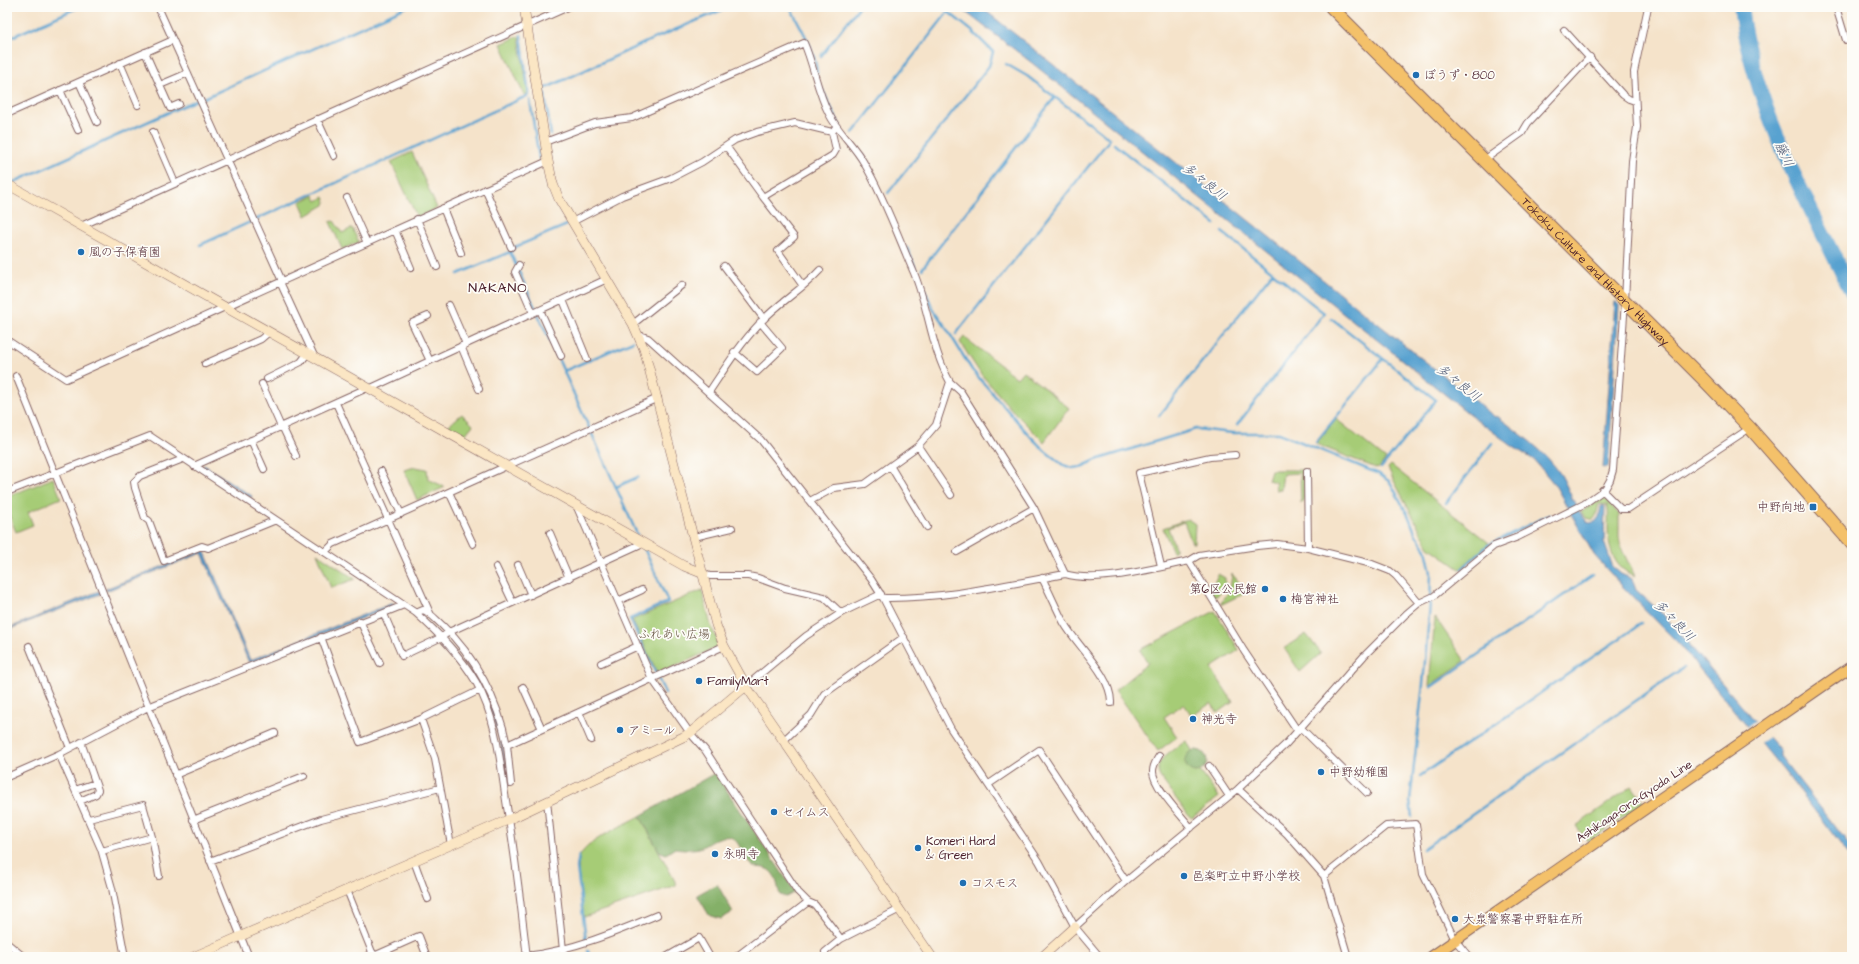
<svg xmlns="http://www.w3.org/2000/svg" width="1859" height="964" font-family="'Architects Daughter','Klee One',sans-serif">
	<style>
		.green { fill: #a6cc76; stroke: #787650 }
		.forest { fill: #84b067; stroke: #676849 }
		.water { fill: #58a2d0; stroke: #51607e }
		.pier { fill: #f5e3ca }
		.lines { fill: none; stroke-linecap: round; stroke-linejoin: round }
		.stream { stroke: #58a2d0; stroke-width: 2.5 }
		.river { stroke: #58a2d0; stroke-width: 15 }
		.street-casing { stroke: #866463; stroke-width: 8 }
		.secondary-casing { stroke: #866463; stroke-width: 10 }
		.primary-casing { stroke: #866463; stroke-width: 12 }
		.highway-casing { stroke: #866463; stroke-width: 14 }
		.street { stroke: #fff; stroke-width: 6 }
		.secondary { stroke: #fbe6c4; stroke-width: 9 }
		.primary { stroke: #f4c16b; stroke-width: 10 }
		.highway { stroke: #f4c16b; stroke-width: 12 }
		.rail-casing { stroke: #4a1f2b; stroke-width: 4 }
		.rail { stroke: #fdfcf7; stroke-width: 2.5; stroke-dasharray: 8; stroke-linecap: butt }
		.poi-dot { fill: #1f6fb2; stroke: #fdfcf7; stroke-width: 1.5 }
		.labels { text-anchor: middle; stroke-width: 3.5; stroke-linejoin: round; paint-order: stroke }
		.poi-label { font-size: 12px; fill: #4a1f2b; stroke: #fdfcf7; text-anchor: start }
		.street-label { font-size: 12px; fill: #4a1f2b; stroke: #fdfcf7 }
		.park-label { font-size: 12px; fill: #665342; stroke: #fdfcf7 }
		.water-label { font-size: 13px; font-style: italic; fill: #505a75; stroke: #fdfcf7 }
		.quarter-label { font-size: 14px; letter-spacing: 1px; fill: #4a1f2b; stroke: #fdfcf7 }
	</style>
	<rect width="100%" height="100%" fill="#fdfcf7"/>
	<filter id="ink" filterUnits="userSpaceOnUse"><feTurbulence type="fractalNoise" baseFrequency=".025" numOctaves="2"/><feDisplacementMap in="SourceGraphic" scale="8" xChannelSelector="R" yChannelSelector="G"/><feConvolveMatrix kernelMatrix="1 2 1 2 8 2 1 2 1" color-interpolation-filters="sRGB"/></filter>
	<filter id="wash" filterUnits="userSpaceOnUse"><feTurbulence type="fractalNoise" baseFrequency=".012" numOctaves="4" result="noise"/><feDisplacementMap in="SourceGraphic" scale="16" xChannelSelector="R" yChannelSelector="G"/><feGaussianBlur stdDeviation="0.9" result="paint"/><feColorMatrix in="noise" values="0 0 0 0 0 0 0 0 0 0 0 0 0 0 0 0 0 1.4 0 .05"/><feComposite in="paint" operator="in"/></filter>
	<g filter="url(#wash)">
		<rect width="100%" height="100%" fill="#f5e3ca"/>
		<!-- green -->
		<path class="green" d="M519,36l9,57 -4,2 -23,-51z
			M412,152l25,56 -20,9 -26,-55z
			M314,195l3,6 7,-4 2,5 -1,3 -19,11 -6,-14z
			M334,221l8,12 10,-5 7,14 -17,7 -12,-27z
			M964,337l53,41 6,-7 46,37 -25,34 -32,-32 -32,-37 -20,-31z
			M462,414l11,11 -9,11 -16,-10z
			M1336,419l50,40 -8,10 -62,-25z
			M1391,465l98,78 -29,26 -31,-22 -36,-68 -5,-11z
			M415,467l12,2 1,10 17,8 -28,13 -13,-30z
			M1271,470h33v32l-3,1 -1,-30 -17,1 -2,15 -5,1 -1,-8 -7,-2z
			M53,478l8,20 -33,14 5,13 -17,7 -9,-22v-13z
			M1604,498l15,16v23l2,11 14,28c-22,-8 -27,-28 -27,-49 0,-7 1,-15 -1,-22l-8,-1 -3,12 -3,4 -7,-2 -5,-6z
			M1188,519l7,5 -1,19h-2l-8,-21 -16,6 8,22 -3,2 -10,-24z
			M317,553l38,26 -24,9z
			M1218,574l7,4v8l-8,10h-5l-3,-6 3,-2z
			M1232,574l13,15v4l-25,12 10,-16z
			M702,590l9,36 9,20 -62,28 -26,-54z
			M1215,611l24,39 -28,18 22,34 -15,11 -7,-10 -19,13 -8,-12 -20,13 13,20 -19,14 -43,-61 33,-27 -8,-13z
			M1435,617l30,44 -36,25z
			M1306,634l15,19 -21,19 -16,-24z
			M1186,741l12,18 -4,4 25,34 -27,21 -3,-2 -29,-39c-9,-17 15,-28 26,-36z
			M1632,786l12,17 -56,39 -12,-16z
			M640,816l37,69 -93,32c-2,-16 -8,-42 -5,-58 3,-17 46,-34 61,-43z"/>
		<!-- forest -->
		<path class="forest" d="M1185 761a11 11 0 1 1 22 0a11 11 0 1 1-22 0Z
			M715,773l80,119 -9,5 -6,-2c-3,-9 -3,-24 -16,-27 -4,-1 -8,0 -12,-3 -8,-6 -10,-18 -17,-25 -10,-9 -24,2 -33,7 -6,3 -21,2 -27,1l-9,6 -7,-3 -19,-35z
			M717,884l16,28 -12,7 -12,-4 -12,-20z"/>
		<!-- water -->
		<path class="water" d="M959,7h22l514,410 2,-1c22,17 49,35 64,59 9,15 14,36 28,48l6,-1 4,-5 2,-11h4l-1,36 9,25 8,7 11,5 4,11 28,25 116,136v5l72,92v11l-69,-89 -103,-125 -59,-60 -27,-30 -39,-70 -21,-25 -22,-14 -44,-33 -436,-350z
			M1615,301l4,4 -11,163h-5z
			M204,465l48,31 -1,2 -49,-31z
			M204,550l46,110 143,-57 2,2 -146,58 -47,-110 -96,38 -1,-2z
			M99,591l1,3 -93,36v-1z
			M487,694l12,31 10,58 -2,1 -7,-46 -15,-43z"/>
		<!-- pier -->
		<path class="pier" d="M1757,720l13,16 -12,8 -12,-16z"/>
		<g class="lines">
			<!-- stream -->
			<path class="stream" d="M790,7c11,21 25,42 27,66
				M7,39l72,-32
				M821,56l38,-49
				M822,89l18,37
				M204,98l202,-91
				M530,100l9,59
				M853,133l95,-121
				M551,135l-7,-46 107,-49 78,-33
				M1114,144l101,80
				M862,155l8,13
				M14,182l182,-82
				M888,193l101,-127 4,-14 -21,-21 -30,-24
				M567,225l-52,22 -5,5 127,282
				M1222,232l102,81 -87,112
				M200,245l329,-150 -8,-60
				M907,248l26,61 12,17 27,44 58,66 15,15 18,14 10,3 8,-1 15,-7 100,-31 37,4h46l100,41 11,8 19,35 7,18 10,14 5,24 -1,31 -7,80 -13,117 2,16
				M922,269l133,-172
				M458,274l52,-22
				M1331,318l105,82 -55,68
				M956,334l154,-195 -83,-63 -21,-12
				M564,371l69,-30
				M1159,416l114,-144
				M1316,442l67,-83
				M616,487l22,-10
				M1446,503l46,-60
				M644,548l24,54 -38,17 35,74
				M1462,569l26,-24 61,-30
				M1431,687l162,-112
				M1420,776l222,-153
				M1423,849l260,-181
				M579,855l-2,12 9,74
				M588,951l2,6"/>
			<!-- river -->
			<path class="river" d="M1741,7c2,28 11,57 19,83 24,72 59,135 92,203"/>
		</g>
	</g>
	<g filter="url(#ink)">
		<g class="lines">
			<defs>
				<path id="street" d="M158,7l124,274
					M1836,7l10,33 6,-1
					M1564,30l59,65 6,4 6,2
					M145,52l25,56 9,-4
					M120,63l18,42
					M79,82l18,40
					M160,85l28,-12
					M60,90l18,40
					M7,114l166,-74
					M317,119l17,37
					M153,132l22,51
					M545,142l50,-19 37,-5 172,-75c10,23 13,48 25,71 9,18 25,31 35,49 20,34 34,73 50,110 15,36 17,75 36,109l-14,43 -18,21 -53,38 -31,4 -24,13
					M726,146l37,51
					M1484,160l38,-27 6,-10 62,-66
					M485,189l26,58
					M347,198l20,45
					M443,208l18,45
					M417,219l20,48
					M572,222l50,-26 49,-18 31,-16 33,-22 22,-8 38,-9 37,9 4,-5
					M81,226l487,-219
					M395,230l16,38
					M519,265l-4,7 18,41
					M724,266l40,53
					M280,282l35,76
					M803,286l-25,-35 16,-14 -31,-40 70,-42 3,-5 -4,-18
					M563,300l24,59
					M449,305l17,39
					M540,310l21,46
					M428,316l-16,7 18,38
					M633,324l49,-39
					M639,335l9,3 113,102 110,139 12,19 68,131 88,132 36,66 25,30
					M7,340l59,39 482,-218
					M461,346l18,43
					M734,352l23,20 25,-24 -22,-26
					M205,364l56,-25 8,-7
					M16,376l233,581
					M267,379l34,-17 6,-8
					M950,382l11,10 73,116 31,66
					M262,384l19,43
					M369,389l238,-110
					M709,392c16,-24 31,-48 51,-69 18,-20 42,-33 60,-53
					M336,403l94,210
					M282,426l14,30
					M251,440l13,29
					M918,446l33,49
					M183,459l-43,17 -6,6 1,6 10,30 4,3 15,40 38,-15 6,2 68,-28
					M194,466l173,-78
					M891,467l36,60
					M381,471l20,43
					M1307,471l1,77
					M1602,490l19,19h7l122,-81
					M7,492l143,-56 266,177c23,21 44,42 60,69 23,41 24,85 32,131 8,47 13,96 19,144
					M449,492l24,52
					M576,505l76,174 38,54 15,17 93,142 10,10 7,3 26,34
					M550,533l19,45
					M694,537l38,-9
					M325,552l8,-8 325,-146
					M957,552l77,-44
					M1189,561l55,90 53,79
					M518,565l13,30
					M1161,566l-22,-93 71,-16 25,-2
					M496,567l17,36
					M704,574l6,2h38l10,2 27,10 39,9 17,16
					M1042,578c8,15 14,30 22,45 13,23 48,53 47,80
					M883,598c61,1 122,-13 182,-24 32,10 90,-6 124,-13l10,-6 58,-9 20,-2 31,4 64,16 18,7 6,5 23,27
					M618,601l24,-11
					M416,613l7,-3c7,2 13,10 19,15 33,31 56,75 65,120l217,-99
					M384,614l18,42 40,-19 7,-5 194,-89
					M360,621l20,42
					M321,637l39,105 61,-23 59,-29
					M29,646l41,102
					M601,663l37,-17
					M746,686l60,-50 35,-23 40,-19
					M523,687l19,42
					M579,712l12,28
					M421,719l14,40 16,86
					M1300,727l67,66
					M784,740l27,-25 13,-21 80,-57
					M507,745l4,39
					M59,754l42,95 11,39 13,69
					M1159,756c-3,5 -6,9 -6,15 -1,14 29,45 38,57
					M1209,766l20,30
					M175,775l100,-42
					M7,777l52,-23 89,-47 256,-102
					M989,784l50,-34 87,131
					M1238,789l49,45 37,42 24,81
					M75,790l20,-7
					M80,801l16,-7 2,-4 -17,-48
					M547,801l16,149
					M89,819l54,-14 9,32 7,39
					M193,820l111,-44
					M102,851l50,-14
					M210,861l111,-42 119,-31
					M414,861l14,38
					M1324,876l62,-50 30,-2 7,50 32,66 14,17
					M347,890l27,67
					M1075,927l51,-46 112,-92 48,-45 78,-88 42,-42 13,-11 15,-7 60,-50 24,-9 66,-33 21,-15 5,-9 3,-10 12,-169 7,-140 5,-34 -3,-55 14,-65
					M7,943l17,14
					M825,952l16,-13 59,-30
					M374,956l45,-20 8,21
					M526,956c47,-6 88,-23 131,-41
					M365,957l8,-4
					M666,957l33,-19 11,19
					M736,957l72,-55"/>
				<path id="secondary" d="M524,7l24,154 5,23 6,15 74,125 11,25 72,276 8,21 22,40 186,271
					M7,184l677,382 20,8
					M193,957l317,-138 173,-82 7,-4 56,-47
					M1042,957l33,-30"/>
				<path id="primary" d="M1431,957l421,-291"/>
				<g id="highway">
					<path id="s1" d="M1331,7l371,371 48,50 102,116"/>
				</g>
			</defs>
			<!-- street casing -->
			<use href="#street" class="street-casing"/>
			<!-- secondary casing -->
			<use href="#secondary" class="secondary-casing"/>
			<!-- primary casing -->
			<use href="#primary" class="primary-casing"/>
			<!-- highway casing -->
			<use href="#highway" class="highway-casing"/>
			<!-- street -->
			<use href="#street" class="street"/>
			<!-- secondary -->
			<use href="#secondary" class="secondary"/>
			<!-- primary -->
			<use href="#primary" class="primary"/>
			<!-- highway -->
			<use href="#highway" class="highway"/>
			<defs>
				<path id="rail" d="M7,954l4,3"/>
			</defs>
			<!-- rail casing -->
			<use href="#rail" class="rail-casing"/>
			<!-- rail -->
			<use href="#rail" class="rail"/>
		</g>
	</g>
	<!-- markers -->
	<g class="poi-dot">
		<circle cx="1416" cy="75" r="4"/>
		<circle cx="81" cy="252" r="4"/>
		<rect x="1809" y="503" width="8" height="8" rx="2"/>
		<circle cx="1265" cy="589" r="4"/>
		<circle cx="1283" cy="599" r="4"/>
		<circle cx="699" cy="681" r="4"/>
		<circle cx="1193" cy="719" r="4"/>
		<circle cx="620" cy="730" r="4"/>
		<circle cx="1321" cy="772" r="4"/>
		<circle cx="774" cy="812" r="4"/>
		<circle cx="918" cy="848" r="4"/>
		<circle cx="715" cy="854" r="4"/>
		<circle cx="1184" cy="876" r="4"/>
		<circle cx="963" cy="883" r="4"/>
		<circle cx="1455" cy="919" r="4"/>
	</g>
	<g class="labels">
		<!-- poi labels -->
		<g class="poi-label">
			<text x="1424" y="79">ぼうず・800</text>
			<text x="89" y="256">風の子保育園</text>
			<text x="1805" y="511" text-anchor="end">中野向地</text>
			<text x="1257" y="593" text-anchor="end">第6区公民館</text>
			<text x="1291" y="603">梅宮神社</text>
			<text x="707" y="685">FamilyMart</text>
			<text x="1201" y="723">神光寺</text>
			<text x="628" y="734">アミール</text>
			<text x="1329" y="776">中野幼稚園</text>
			<text x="782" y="816">セイムス</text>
			<text x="926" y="845">Komeri Hard<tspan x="926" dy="14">&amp; Green</tspan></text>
			<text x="723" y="858">永明寺</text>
			<text x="1192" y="880">邑楽町立中野小学校</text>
			<text x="971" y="887">コスモス</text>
			<text x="1463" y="923">大泉警察署中野駐在所</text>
		</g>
		<!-- street labels -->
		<g class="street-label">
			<text dy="4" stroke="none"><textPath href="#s1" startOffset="374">Tokoku Culture and History Highway</textPath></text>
			<text transform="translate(1634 801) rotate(-34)" y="4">Ashikaga-Ora-Gyoda Line</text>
		</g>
		<!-- park labels -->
		<g class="park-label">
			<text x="674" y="638">ふれあい広場</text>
		</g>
		<!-- water labels -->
		<g class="water-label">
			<text transform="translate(1785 154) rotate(65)" y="5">藤川</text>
			<text transform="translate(1205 181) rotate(38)" y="5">多々良川</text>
			<text transform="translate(1459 382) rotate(38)" y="5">多々良川</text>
			<text transform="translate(1675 620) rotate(46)" y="5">多々良川</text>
		</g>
		<!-- quarter labels -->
		<g class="quarter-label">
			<text x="498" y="292">NAKANO</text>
		</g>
	</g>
	<!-- margin -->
	<rect width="1859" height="964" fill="none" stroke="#fdfcf7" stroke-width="24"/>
</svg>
